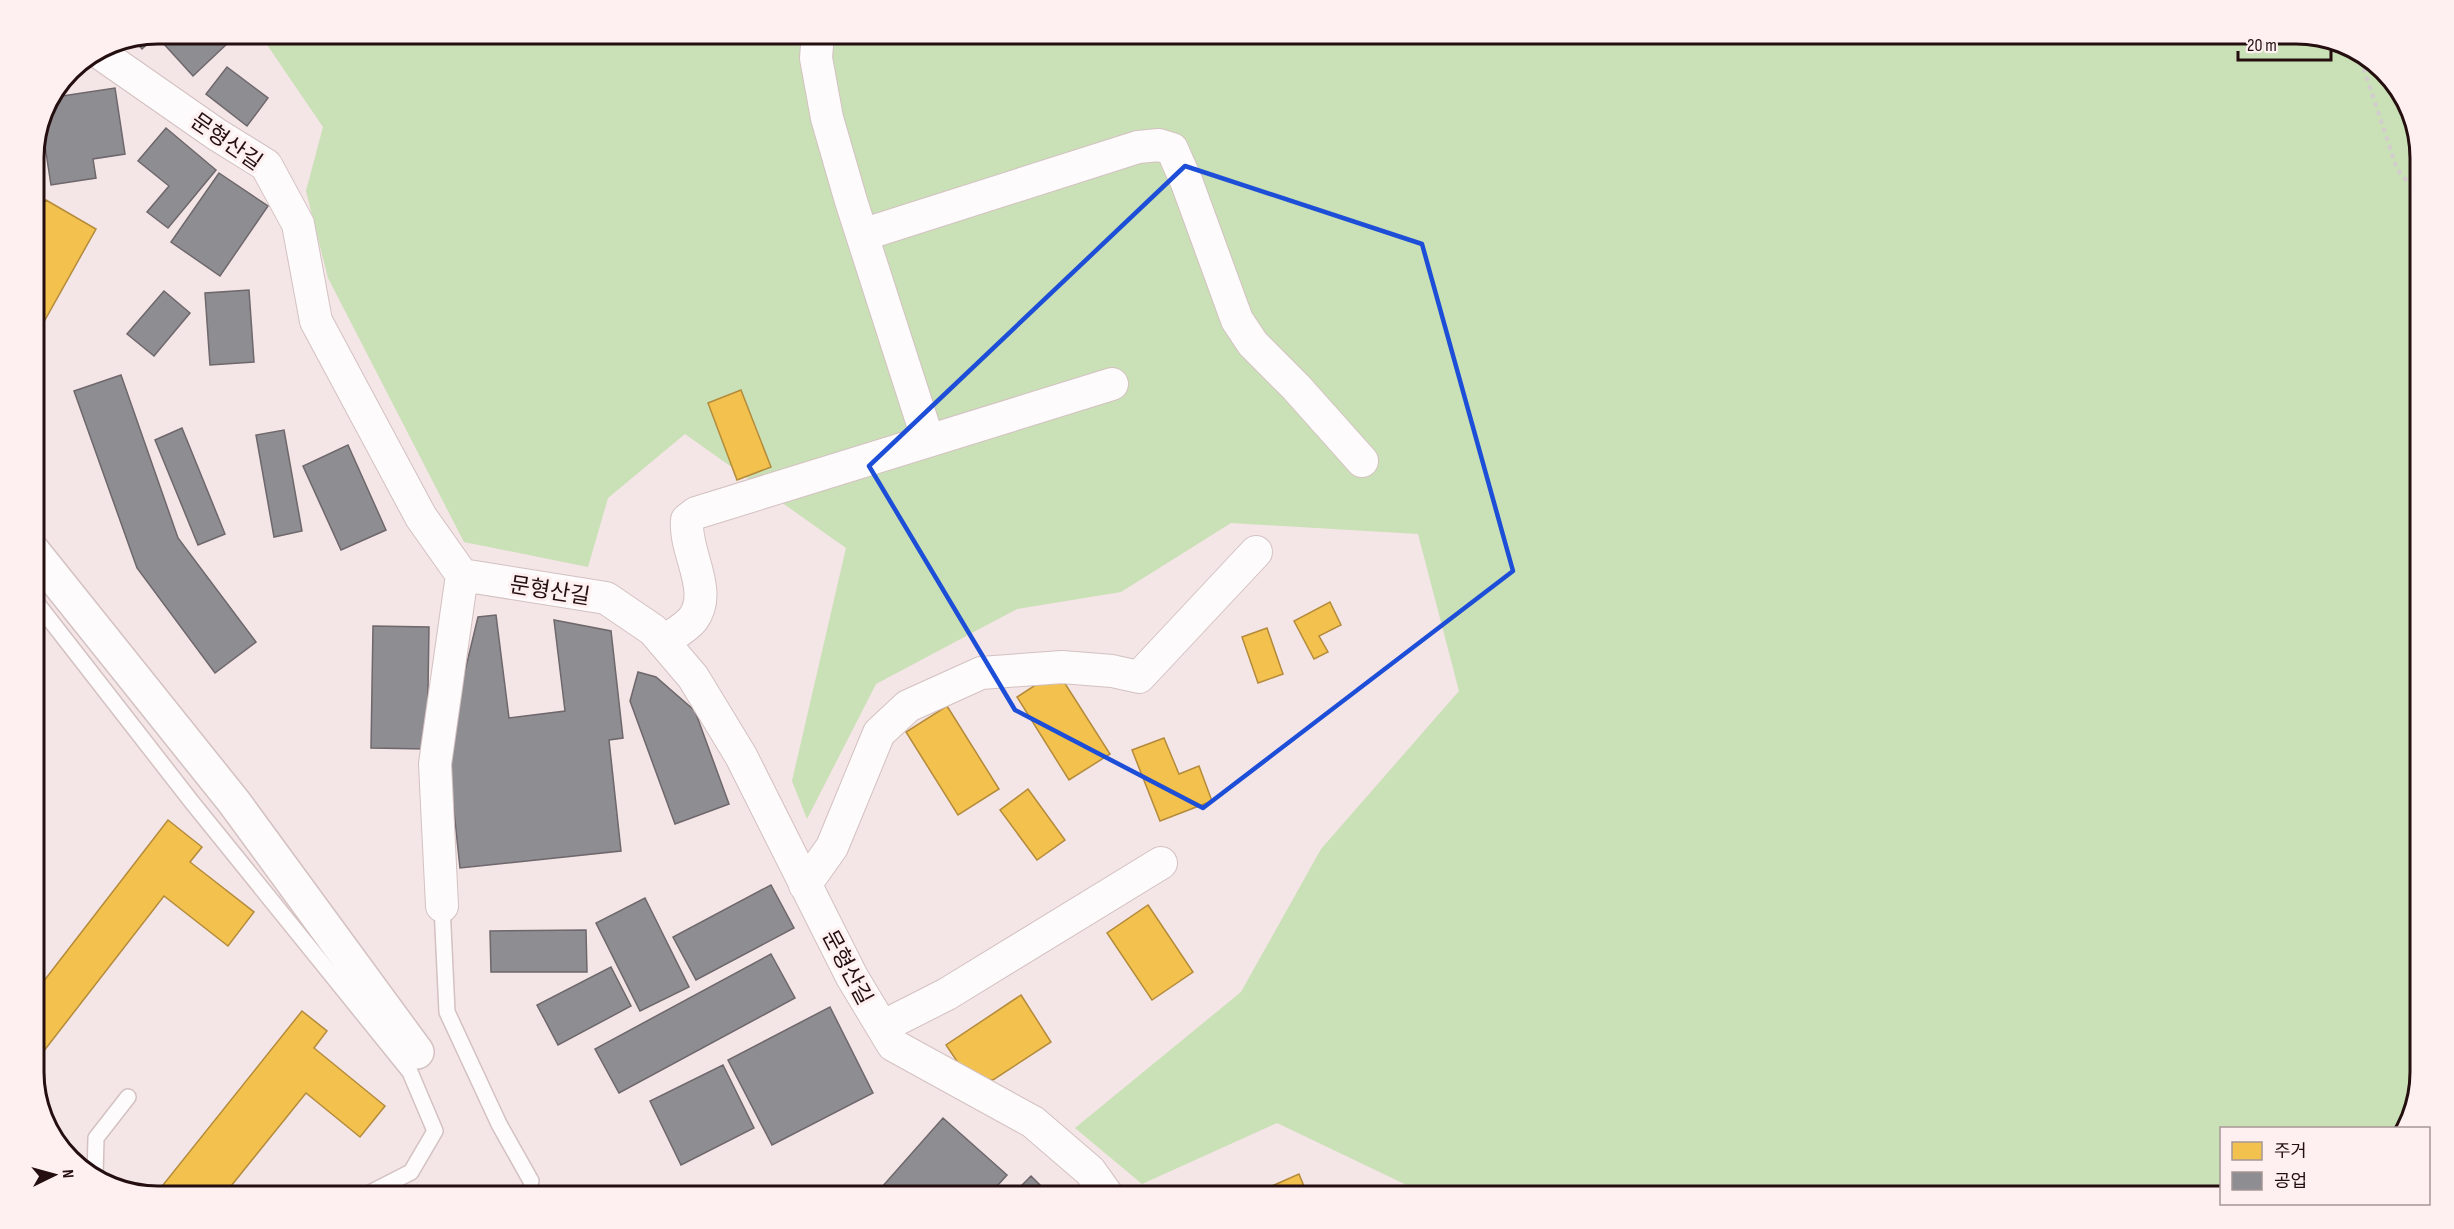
<svg xmlns="http://www.w3.org/2000/svg" width="2454" height="1229" font-family="'Sofia Sans Condensed','Noto Sans KR',sans-serif">
	<style>
		.green { fill: #cae0b6 }
		.homes { fill: #f2c14e; stroke: #b48b3b; stroke-width: 1.5 }
		.industry { fill: #8d8d92; stroke: #6e676b; stroke-width: 1.5 }
		.lines { fill: none; stroke-linecap: round; stroke-linejoin: round }
		.service-casing { stroke: #d4c1c2; stroke-width: 18 }
		.minor-casing { stroke: #d4c1c2; stroke-width: 34 }
		.tertiary-casing { stroke: #d4c1c2; stroke-width: 36 }
		.path { stroke: #d3cdce; stroke-width: 4; stroke-dasharray: 4.5 4.5; stroke-linecap: butt }
		.service { stroke: #fdfbfb; stroke-width: 15 }
		.minor { stroke: #fdfbfb; stroke-width: 32 }
		.tertiary { stroke: #fdfbfb; stroke-width: 33 }
		.marked { fill: none; stroke: #1d4ed8; stroke-width: 4.5; stroke-linejoin: round }
		.labels { text-anchor: middle; stroke-width: 6; stroke-linejoin: round; paint-order: stroke }
		.street-label { font-size: 22px; fill: #240e10; stroke: #fef0f0 }
		.rim { fill: none; stroke: #240e10; stroke-width: 3 }
	</style>
	<rect width="100%" height="100%" fill="#f4e5e6"/>
	<!-- green -->
	<path class="green" d="M259,33h2037l55,13 49,42 21,62v921l-13,55 -2,2h-184l-1,68h-808v-8l-136,-65 -135,61 -67,-56 166,-136 80,-143 138,-158 -41,-157 -187,-11 -110,69 -104,17 -141,75 -69,135 -15,-38 54,-233 -161,-114 -77,64 -20,69 -124,-25 -136,-264 -22,-87 17,-64z"/>
	<!-- homes -->
	<path class="homes" d="M46,200l50,29 -55,98 -8,-4v-101z
		M741,390l30,77 -34,13 -29,-77z
		M1330,602l11,23 -22,11 9,16 -14,7 -20,-38z
		M1267,628l16,46 -25,9 -16,-46z
		M1057,671l53,83 -41,26 -52,-83z
		M947,706l52,83 -41,26 -52,-83z
		M1164,738l15,36 20,-8 13,35 -52,20 -28,-71z
		M1028,789l37,51 -28,20 -37,-50z
		M168,820l34,27 -12,15 64,50 -26,34 -64,-50 -131,169v-70z
		M1148,905l45,67 -41,28 -45,-67z
		M1021,995l30,47 -58,38 -26,-4 -21,-31z
		M302,1011l25,20 -13,17 71,58 -25,31 -54,-44 -83,103 -68,-1z
		M1299,1174l9,22h-32l-4,-10z"/>
	<!-- industry -->
	<path class="industry" d="M159,33l-17,16 -10,-11 26,-5z
		M173,33h49l8,8 -37,35 -30,-33z
		M227,67l41,31 -21,28 -41,-32z
		M115,88l10,66 -32,5 3,19 -45,7 -10,-65 5,-17 3,-5z
		M166,128l50,42 -48,58 -21,-16 22,-26 -31,-25z
		M219,173l49,33 -48,70 -49,-34z
		M249,290l5,72 -44,3 -5,-72z
		M164,291l26,22 -36,43 -27,-22z
		M121,375l57,163 78,104 -41,31 -78,-105 -63,-177z
		M182,428l43,106 -27,11 -43,-105z
		M284,430l18,101 -28,6 -18,-102z
		M348,445l38,85 -45,20 -38,-84z
		M496,615l13,103 56,-7 -11,-91 57,11 12,107 -14,2 12,111 -161,17 -13,-123 31,-128z
		M373,626l56,1 -2,122 -56,-1z
		M638,672l18,5 39,34 34,93 -54,20 -45,-123z
		M771,885l23,43 -98,52 -23,-43z
		M645,898l44,89 -49,24 -44,-88z
		M586,930l1,42h-96l-1,-41z
		M771,954l24,44 -176,95 -24,-44z
		M611,967l20,39 -73,39 -21,-40z
		M830,1007l43,86 -101,52 -44,-85z
		M723,1065l31,63 -73,37 -31,-64z
		M943,1118l64,57 -19,21h-114z
		M1031,1176l20,20h-40z"/>
	<g class="lines">
		<defs>
			<path id="service" d="M33,598l158,203 219,271 25,59 -24,41 -47,24
				M442,906l5,106 52,112 32,57
				M95,1176l1,-38 32,-41"/>
			<path id="minor" d="M818,33l-2,25 11,60 24,83 77,239
				M97,51l119,83 50,31 32,59 18,97 105,196 41,58 144,23 47,32 40,47 48,79 111,221 41,68 140,77 57,49 18,25
				M862,235l276,-88 21,-2 13,4 15,34 50,137 16,24 43,43 66,74
				M663,642c9,-7 23,-14 30,-23 21,-28 -9,-67 -6,-99l9,-7 416,-129
				M805,885l27,-38 47,-114 29,-27 73,-33 81,-6 50,4 27,6 117,-125
				M442,906l-7,-142 27,-189
				M882,1027l65,-33 214,-131"/>
			<path id="tertiary" d="M33,551l201,251 183,250"/>
		</defs>
		<!-- service casing -->
		<use href="#service" class="service-casing"/>
		<!-- minor casing -->
		<use href="#minor" class="minor-casing"/>
		<!-- tertiary casing -->
		<use href="#tertiary" class="tertiary-casing"/>
		<!-- path -->
		<path class="path" d="M2358,51l39,118 24,29"/>
		<!-- service -->
		<use href="#service" class="service"/>
		<!-- minor -->
		<use href="#minor" class="minor"/>
		<!-- tertiary -->
		<use href="#tertiary" class="tertiary"/>
	</g>
	<!-- marked area -->
	<path class="marked" d="M1185,166l237,78 91,327 -310,237 -188,-98 -146,-244z"/>
	<g class="labels">
		<!-- street labels -->
		<g class="street-label">
			<text transform="translate(227 141) rotate(35)" y="8">문형산길</text>
			<text transform="translate(550 590) rotate(9)" y="8">문형산길</text>
			<text transform="translate(848 967) rotate(62)" y="8">문형산길</text>
		</g>
	</g>
	<!-- crop -->
	<path d="M0 0H2454V1229H0ZM158 44H2296A114 114 0 0 1 2410 158V1072A114 114 0 0 1 2296 1186H158A114 114 0 0 1 44 1072V158A114 114 0 0 1 158 44Z" fill="#fef0f0" fill-rule="evenodd"/>
	<path class="rim" d="M158 44H2296A114 114 0 0 1 2410 158V1072A114 114 0 0 1 2296 1186H158A114 114 0 0 1 44 1072V158A114 114 0 0 1 158 44Z"/>
	<!-- legend -->
	<rect x="2220" y="1127" width="210" height="78" fill="#fef0f0" stroke="#a79696" stroke-width="1.5"/>
	<rect x="2232" y="1142" width="30" height="18" fill="#f2c14e" stroke="#a79696" stroke-width="1.5"/>
	<text x="2274" y="1157" font-size="18" fill="#240e10">주거</text>
	<rect x="2232" y="1172" width="30" height="18" fill="#8d8d92" stroke="#a79696" stroke-width="1.5"/>
	<text x="2274" y="1187" font-size="18" fill="#240e10">공업</text>
	<!-- north arrow -->
	<g transform="translate(54 1175) rotate(85)" stroke="#fef0f0" stroke-width="4.5" paint-order="stroke">
	<path d="M0-4.5L10 22L0 15L-10 22Z" fill="#240e10"/>
	<text y="-9" font-size="16" font-weight="bold" text-anchor="middle" fill="#240e10">N</text>
	</g>
	<!-- scale -->
	<path d="M2238 51v9h93v-9" fill="none" stroke="#240e10" stroke-width="3"/>
	<text x="2247" y="51" font-size="18" fill="#240e10" stroke="#fef0f0" stroke-width="4.5" paint-order="stroke">20 m</text>
</svg>
